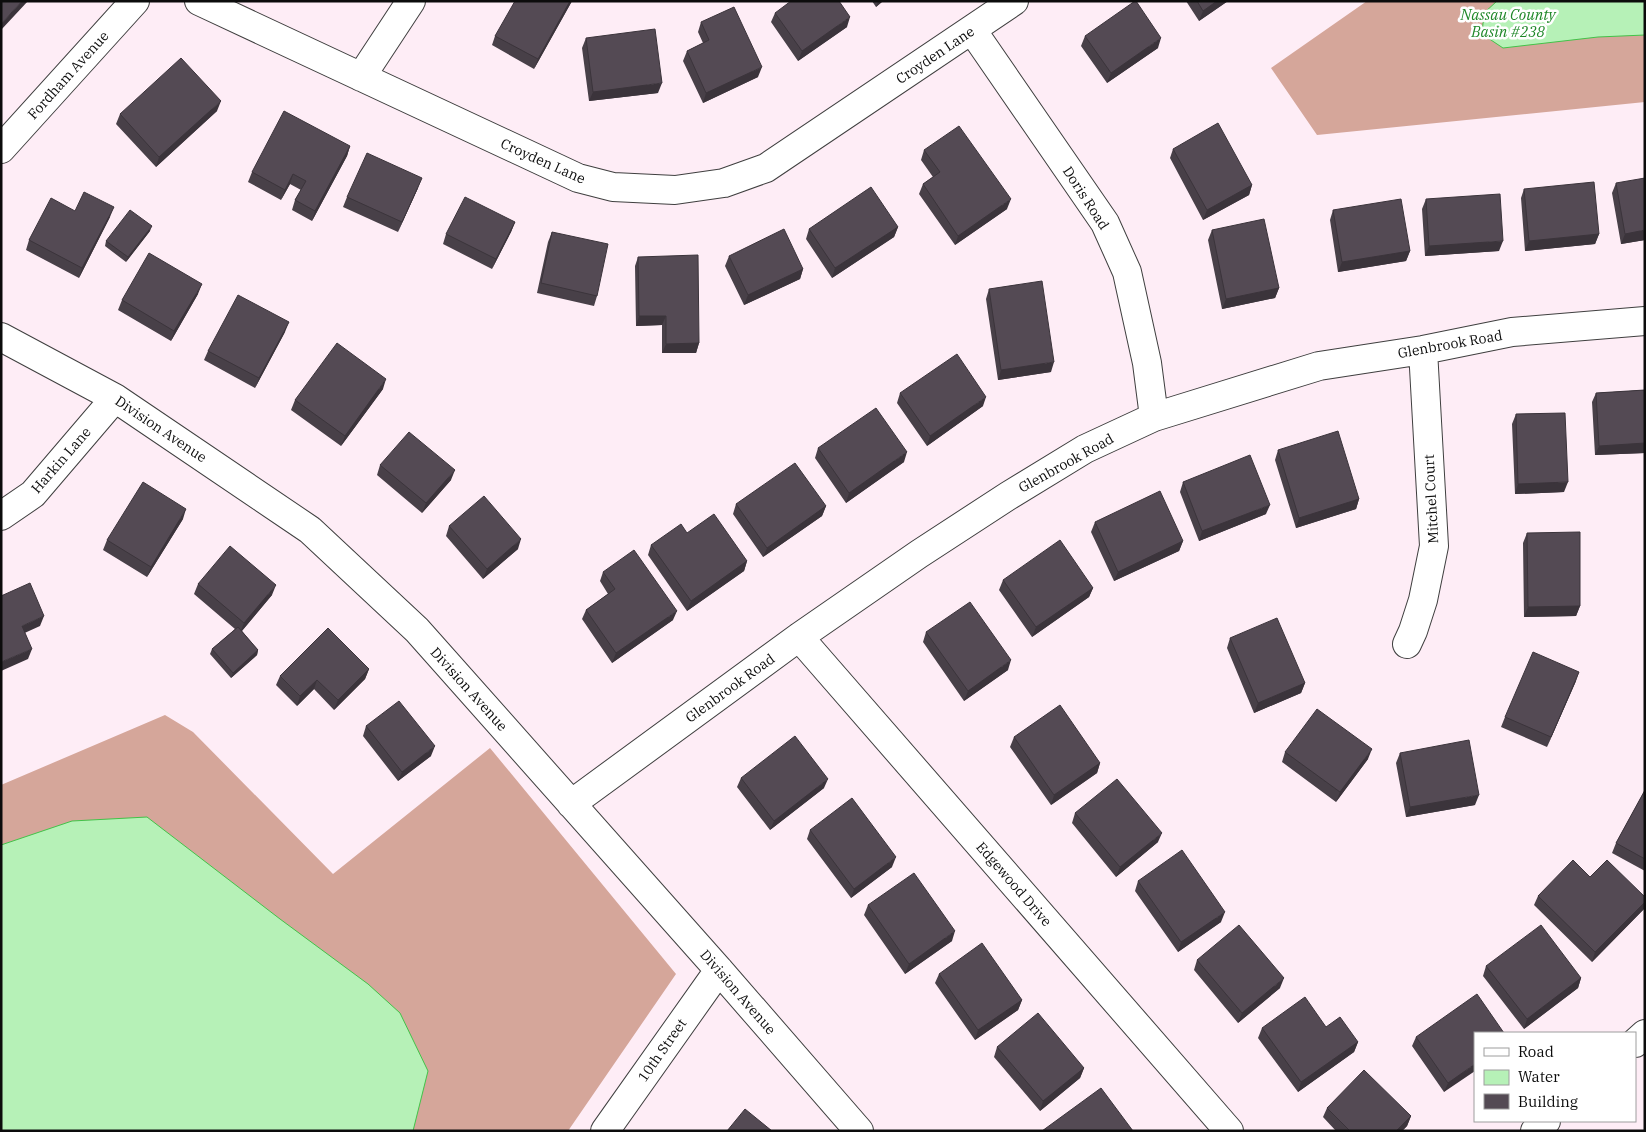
<svg xmlns="http://www.w3.org/2000/svg" width="1646" height="1132" font-family="'IBM Plex Serif',serif">
	<style>
		.forest { fill: #d5a69a }
		.water { fill: #b6f1b7; stroke: #42c249 }
		.lines { fill: none; stroke-linecap: round; stroke-linejoin: round }
		.street-casing { stroke: #3f3f3f; stroke-width: 30 }
		.street { stroke: #fff; stroke-width: 28 }
		.wall { fill: #484048 }
		.shaded-wall { fill: #3b343b }
		.building { fill: #544a54; stroke: #3b343b }
		.labels { text-anchor: middle; stroke-width: 5; stroke-linejoin: round; paint-order: stroke }
		.street-label { font-size: 14px; fill: #0c0c0c; stroke: #fff }
		.water-label { font-size: 15px; font-style: italic; fill: #1e8728; stroke: #fff }
	</style>
	<rect width="100%" height="100%" fill="#feedf6"/>
	<!-- forest -->
	<path class="forest" d="M1367,1h278v101l-328,33 -46,-67z
		M165,715l28,17 140,142 157,-126 186,226 -108,157h-567v-346z"/>
	<!-- water -->
	<path class="water" d="M1497,1h148v34l-47,2 -95,11 -21,-14 2,-21z
		M147,817l133,102 88,65 32,29 28,58 -15,60h-412v-286l71,-24z"/>
	<g class="lines">
		<defs>
			<path id="street" d="M199,1l379,177 35,9 62,3 49,-7 42,-15 248,-167
				M972,30l133,193 22,49 20,91 7,54
				M361,77l50,-76
				M1,149l134,-148
				M1,337l114,61 195,132 107,100 302,340 140,161
				M1,516l32,-22 82,-96
				M799,637l430,494
				M1407,644l6,-13 10,-31 11,-54 -11,-196
				M571,804l228,-167 120,-83 89,-58 77,-47 69,-32 165,-51 104,-16 89,-18 133,-11
				M1635,1043l10,-9
				M605,1131l114,-161
				M1535,1131l11,-10"/>
		</defs>
		<!-- street casing -->
		<use href="#street" class="street-casing"/>
		<!-- street -->
		<use href="#street" class="street"/>
	</g>
	<!-- wall -->
	<path class="wall" d="M572,1l-38,68 -42,-24 3,-9z
		M872,1h11l-7,6z
		M1186,1h42l-29,20z
		M775,13l72,14 -49,34 -27,-39z
		M701,22l57,55 -55,26 -20,-42 4,-10 16,-8 -5,-11z
		M1085,36l73,12 -51,35 -26,-37z
		M586,38l72,55 -69,8 -7,-53z
		M217,111l-61,56 -40,-43 4,-10z
		M350,146l-3,10 -35,65 -20,-11 3,-10 6,-10 -11,-6 -9,16 -33,-18 4,-10z
		M1173,149l79,36 -3,10 -46,25 -33,-62z
		M924,150l83,59 -52,36 -36,-51 4,-10 10,-7 -12,-17z
		M1616,183l29,57 -24,4 -9,-51z
		M418,188l-20,44 -55,-25 4,-10z
		M1524,189l75,45 -4,10 -70,7 -4,-53z
		M1426,199l73,52 -74,5 -3,-47z
		M1333,210l77,41 -4,10 -68,11 -8,-52z
		M75,211l35,6 -31,61 -53,-28 3,-10z
		M515,222l-4,10 -19,37 -49,-25 3,-10z
		M898,227l-4,10 -62,41 -26,-39 3,-10z
		M1212,230l67,58 -4,10 -53,11 -14,-69z
		M150,231l-24,31 -21,-16 1,-5z
		M552,232l45,64 -3,10 -57,-13 11,-51z
		M729,256l74,13 -3,10 -56,26 -19,-39z
		M638,257l61,86 -3,10h-34v-28l-26,1 -1,-60z
		M989,289l62,83 -53,8 -12,-81z
		M198,294l-27,47 -53,-31 4,-10z
		M285,332l-30,56 -51,-28 4,-9z
		M383,389l-42,57 -50,-36 4,-10z
		M1645,390v63l-50,2 -3,-53 4,-9z
		M900,393l83,13 -56,40 -30,-43z
		M1516,414l48,78 -49,2 -3,-70z
		M818,448l86,14 -58,41 -31,-45z
		M1278,450l81,49 -3,10 -60,19 -21,-68z
		M380,465l71,15 -29,33 -45,-38z
		M1183,482l83,32 -67,27 -19,-49z
		M736,504l90,2 -4,10 -59,41 -30,-43z
		M183,519l-36,58 -44,-27 4,-10z
		M1095,522l88,19 -4,10 -65,30 -23,-49z
		M449,526l69,23 -35,30 -37,-43z
		M687,533l60,28 -3,10 -57,40 -39,-56 3,-10z
		M1527,533l53,73 -4,10 -52,1 -1,-74z
		M603,572l70,48 -61,43 -30,-44 4,-9 22,-16 -8,-13z
		M1003,580l90,8 -4,9 -57,40 -33,-47z
		M198,584l74,11 -30,36 16,19 -1,5 -26,23 -21,-24 2,-5 23,-20 -41,-35z
		M926,632l82,38 -44,31 -41,-59z
		M1230,638l75,45 -4,10 -47,20 -27,-65z
		M369,669l-4,10 -31,31 -20,-21 -17,17 -21,-21 4,-9z
		M1576,681l-29,66 -46,-20 4,-10z
		M366,726l65,30 -33,25 -35,-45z
		M1014,737l86,26 -3,10 -46,32 -41,-58z
		M1285,752l83,7 -32,43 -54,-40z
		M1400,753l75,52 -69,12 -10,-54z
		M741,778l83,10 -54,42 -33,-43z
		M1645,790v81l-33,-18 4,-10z
		M1075,813l83,29 -42,35 -44,-54z
		M810,830l82,37 -41,31 -44,-59z
		M1590,877l54,32 -52,53 -58,-57 4,-9z
		M1138,881l83,41 -43,30 -43,-61z
		M868,905l84,36 -47,33 -41,-59z
		M1197,960l83,28 -42,35 -44,-53z
		M1486,966l95,12 -3,10 -54,41 -41,-53z
		M939,974l83,26 -4,10 -43,30 -40,-57z
		M1262,1028l96,14 -4,10 -56,40 -40,-54z
		M1504,1033l-60,59 -32,-46 4,-9z
		M997,1047l87,21 -4,10 -40,33 -46,-54z
		M1327,1108l84,8 -4,10 -5,5h-66l-13,-14z"/>
	<!-- shaded-wall -->
	<path class="shaded-wall" d="M22,1h6l-27,29v-6z
		M570,1h2l-38,68 4,-10z
		M878,1h5l-7,6z
		M1217,1h11l-29,20 4,-10z
		M850,17l-3,10 -49,34 4,-10z
		M1161,38l-3,10 -51,35 4,-10z
		M762,67l-4,10 -55,26 3,-10z
		M662,83l-4,10 -69,8 4,-9z
		M221,101l-4,10 -61,56 3,-10z
		M350,146l-3,10 -35,65 3,-10z
		M293,174l-3,10 -9,16 4,-10z
		M422,178l-4,10 -20,44 4,-10z
		M1252,185l-3,10 -46,25 4,-10z
		M1011,199l-4,10 -52,36 3,-9z
		M114,207l-4,10 -31,61 3,-10z
		M515,222l-4,10 -19,37 4,-10z
		M152,226l-2,5 -24,31 2,-5z
		M898,227l-4,10 -62,41 3,-10z
		M1645,230v10l-24,4 4,-10z
		M1599,234l-4,10 -70,7 4,-10z
		M1503,241l-4,10 -74,5 4,-10z
		M1410,251l-4,10 -68,11 4,-10z
		M803,269l-3,10 -56,26 4,-10z
		M202,284l-4,10 -27,47 3,-10z
		M1279,288l-4,10 -53,11 4,-10z
		M639,316h27l-4,9 -26,1z
		M289,322l-4,10 -30,56 4,-10z
		M699,343l-3,10h-34l4,-9z
		M1054,362l-3,10 -53,8 3,-10z
		M386,379l-3,10 -42,57 4,-10z
		M986,397l-3,9 -56,40 3,-10z
		M1645,443v10l-50,2 4,-9z
		M907,452l-3,10 -58,41 3,-10z
		M455,470l-4,10 -29,33 4,-10z
		M1568,482l-4,10 -49,2 3,-10z
		M1359,499l-3,10 -60,19 3,-10z
		M1270,505l-4,9 -67,27 3,-10z
		M826,506l-4,10 -59,41 4,-9z
		M186,509l-3,10 -36,58 4,-10z
		M521,539l-3,10 -35,30 4,-10z
		M1183,541l-4,10 -65,30 4,-9z
		M747,561l-3,10 -57,40 4,-10z
		M276,585l-4,10 -32,38 4,-10z
		M1093,588l-4,9 -57,40 4,-10z
		M1580,606l-4,10 -52,1 4,-10z
		M677,611l-4,9 -61,43 4,-10z
		M44,616l-4,10 -22,10 4,-10z
		M32,649l-4,10 -27,12v-9z
		M258,650l-1,5 -26,23 2,-5z
		M1011,660l-3,10 -44,31 4,-10z
		M369,669l-4,10 -31,31 4,-10z
		M1579,672l-3,9 -29,66 4,-10z
		M317,680l-3,9 -17,17 3,-10z
		M1305,683l-4,10 -47,20 4,-10z
		M435,746l-4,10 -33,25 4,-9z
		M1372,749l-4,10 -32,43 4,-10z
		M1100,763l-3,10 -46,32 3,-10z
		M828,779l-4,9 -54,42 4,-9z
		M1479,795l-4,10 -69,12 4,-10z
		M1162,833l-4,9 -42,35 4,-10z
		M896,857l-4,10 -41,31 3,-9z
		M1645,902l-1,7 -52,53 3,-10z
		M1225,912l-4,10 -43,30 3,-10z
		M955,931l-3,10 -47,33 4,-10z
		M1284,978l-4,10 -42,35 4,-10z
		M1581,978l-3,10 -54,41 3,-10z
		M1022,1000l-4,10 -43,30 3,-10z
		M1358,1042l-4,10 -56,40 3,-10z
		M1475,1064v7l-31,21 4,-9z
		M1084,1068l-4,10 -40,33 3,-10z
		M1411,1116l-4,10 -5,5h-6z"/>
	<!-- building -->
	<path class="building" d="M1,1h21l-21,23z
		M515,1h55l-32,58 -43,-23z
		M791,1h48l11,16 -48,34 -27,-38z
		M1135,1h1l25,37 -50,35 -26,-37z
		M1197,1h20l-14,10z
		M734,7l28,60 -56,26 -19,-42 22,-11 -8,-18z
		M655,29l7,54 -69,9 -7,-54z
		M181,58l40,43 -62,56 -39,-43z
		M284,111l66,35 -35,65 -20,-11 11,-19 -13,-7 -8,16 -33,-18z
		M1218,123l34,62 -45,25 -34,-61z
		M959,126l52,73 -53,37 -35,-52 17,-12 -16,-22z
		M367,153l55,25 -20,44 -55,-25z
		M1645,178v52l-20,4 -9,-51z
		M1594,182l5,52 -70,7 -5,-52z
		M871,187l27,40 -63,41 -26,-39z
		M84,192l30,15 -32,61 -53,-28 22,-42 24,13z
		M1500,194l3,47 -74,5 -3,-47z
		M465,197l50,25 -19,37 -50,-25z
		M1401,199l9,52 -68,11 -9,-52z
		M130,210l22,16 -24,31 -22,-16z
		M1264,219l15,69 -53,11 -14,-69z
		M784,229l19,40 -55,26 -19,-39z
		M552,232l56,12 -11,52 -56,-13z
		M149,253l53,31 -28,47 -52,-31z
		M698,255l1,88 -33,1v-28h-27l-1,-59z
		M1042,281l12,81 -53,8 -12,-81z
		M238,295l51,27 -30,56 -51,-27z
		M337,343l49,36 -41,57 -50,-36z
		M957,354l29,43 -56,39 -30,-43z
		M1645,390v53l-46,3 -3,-53z
		M876,408l31,44 -58,41 -31,-45z
		M1565,413l3,69 -50,2 -2,-70z
		M1338,431l21,68 -60,19 -21,-68z
		M409,432l46,38 -29,33 -46,-38z
		M1250,455l20,50 -68,26 -19,-49z
		M795,463l31,43 -59,42 -31,-44z
		M143,482l43,27 -35,58 -44,-27z
		M1160,491l23,50 -65,31 -23,-50z
		M484,496l37,43 -34,30 -38,-43z
		M714,514l33,47 -56,40 -40,-56 30,-21 6,9z
		M1580,532v74l-52,1 -1,-74z
		M1060,540l33,48 -57,39 -33,-47z
		M230,546l46,39 -32,38 -46,-39z
		M634,550l43,61 -61,42 -30,-43 29,-21 -12,-17z
		M30,583l14,33 -22,10 10,23 -31,13v-66z
		M970,602l41,58 -43,31 -42,-59z
		M1277,618l28,65 -47,20 -28,-65z
		M238,627l20,23 -25,23 -21,-24z
		M328,628l41,41 -31,31 -21,-20 -17,16 -20,-20z
		M1533,652l46,20 -28,65 -46,-20z
		M399,701l36,45 -33,26 -36,-46z
		M1060,705l40,58 -46,32 -40,-58z
		M1317,709l55,40 -32,43 -55,-40z
		M795,736l33,43 -54,42 -33,-43z
		M1469,740l10,55 -69,12 -10,-54z
		M1117,779l45,54 -42,34 -45,-54z
		M1645,790v69l-29,-16z
		M852,798l44,59 -42,32 -44,-59z
		M1182,850l43,62 -44,30 -43,-61z
		M1573,860l17,17 17,-17 38,37v5l-50,50 -57,-56z
		M914,873l41,58 -46,33 -41,-59z
		M1239,925l45,53 -42,35 -45,-53z
		M1541,925l40,53 -54,41 -41,-53z
		M982,943l40,57 -44,30 -39,-56z
		M1477,994l27,39h-29v31l-27,19 -32,-46z
		M1305,997l21,30 14,-10 18,25 -57,40 -39,-54z
		M1038,1013l46,55 -41,33 -46,-54z
		M1364,1070l47,46 -15,15h-46l-23,-23z
		M1101,1088l32,43h-91z
		M745,1109l27,22h-45z"/>
	<g class="labels">
		<!-- street labels -->
		<g class="street-label">
			<text transform="translate(935 55) rotate(-34)" y="5">Croyden Lane</text>
			<text transform="translate(68 75) rotate(-48)" y="5">Fordham Avenue</text>
			<text transform="translate(543 161) rotate(24)" y="5">Croyden Lane</text>
			<text transform="translate(1086 198) rotate(57)" y="5">Doris Road</text>
			<text transform="translate(1450 344) rotate(-10)" y="5">Glenbrook Road</text>
			<text transform="translate(161 429) rotate(34)" y="5">Division Avenue</text>
			<text transform="translate(61 460) rotate(-49)" y="5">Harkin Lane</text>
			<text transform="translate(1066 463) rotate(-29)" y="5">Glenbrook Road</text>
			<text transform="translate(1431 499) rotate(-93)" y="5">Mitchel Court</text>
			<text transform="translate(730 688) rotate(-36)" y="5">Glenbrook Road</text>
			<text transform="translate(469 689) rotate(48)" y="5">Division Avenue</text>
			<text transform="translate(1014 884) rotate(49)" y="5">Edgewood Drive</text>
			<text transform="translate(738 992) rotate(49)" y="5">Division Avenue</text>
			<text transform="translate(662 1050) rotate(-55)" y="5">10th Street</text>
		</g>
		<!-- water labels -->
		<g class="water-label">
			<text x="1508" y="20">Nassau County<tspan x="1508" dy="17">Basin #238</tspan></text>
		</g>
	</g>
	<!-- border -->
	<rect width="1646" height="1132" fill="none" stroke="#0c0c0c" stroke-width="5"/>
	<!-- legend -->
	<rect x="1474" y="1032" width="162" height="90" fill="#ffffff" stroke="#9e9e9e"/>
	<rect x="1484" y="1048" width="25" height="8" fill="#ffffff" stroke="#9e9e9e"/>
	<text x="1518" y="1057" font-size="15" fill="#0c0c0c">Road</text>
	<rect x="1484" y="1070" width="25" height="15" fill="#b6f1b7" stroke="#9e9e9e"/>
	<text x="1518" y="1082" font-size="15" fill="#0c0c0c">Water</text>
	<rect x="1484" y="1094" width="25" height="15" fill="#544a54" stroke="#9e9e9e"/>
	<text x="1518" y="1107" font-size="15" fill="#0c0c0c">Building</text>
</svg>
